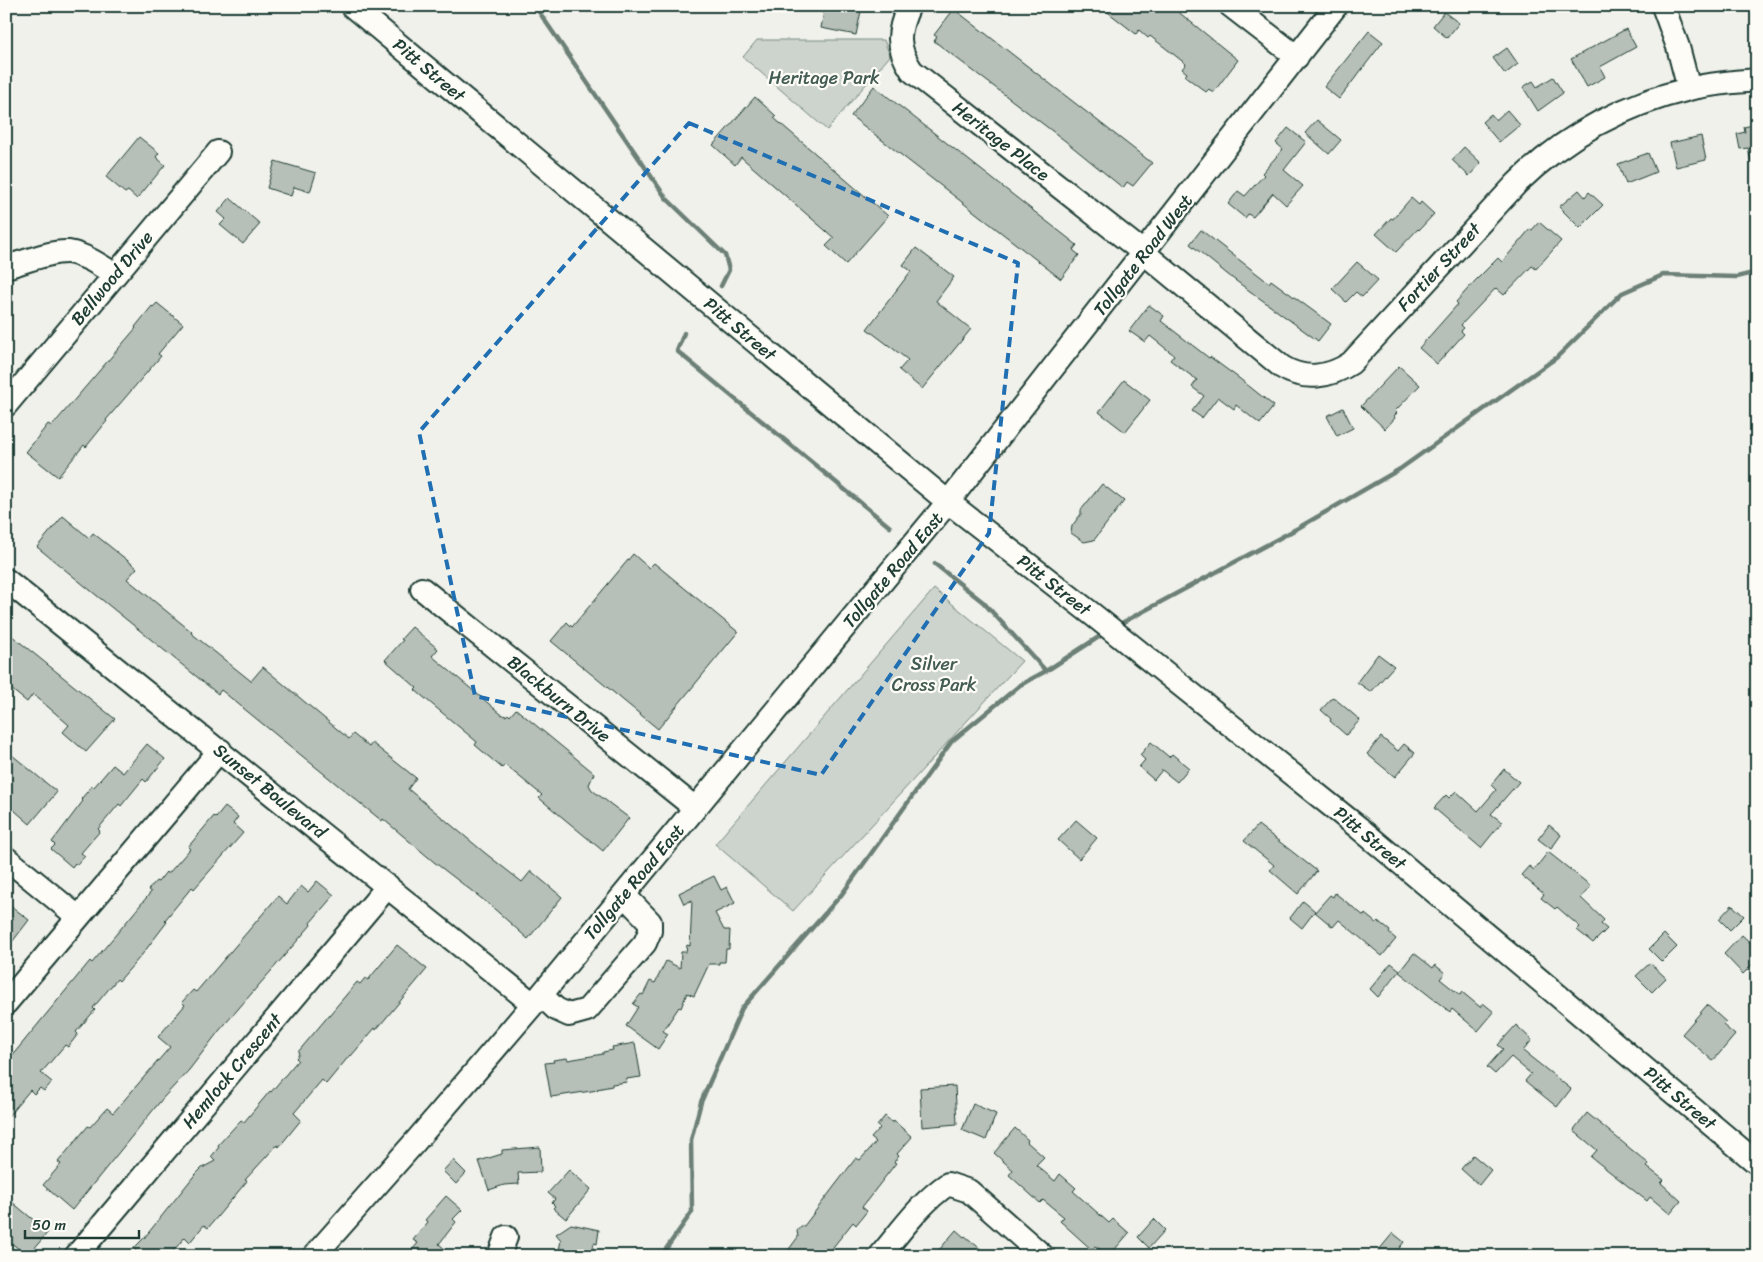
<svg xmlns="http://www.w3.org/2000/svg" width="1763" height="1262" font-family="Sriracha,sans-serif">
	<style>
		.green { fill: #cdd3cd; stroke: #768880 }
		.lines { fill: none; stroke-linecap: round; stroke-linejoin: round }
		.stream { stroke: #6c8077; stroke-width: 4.5 }
		.building { fill: #b6bfb8; stroke: #1f3d34 }
		.minor-casing { stroke: #1f3d34; stroke-width: 26 }
		.minor { stroke: #fdfcf7; stroke-width: 22 }
		.marked { fill: none; stroke: #1f6fb2; stroke-width: 4; stroke-dasharray: 10 6; stroke-linejoin: round }
		.labels { text-anchor: middle; stroke-width: 4.5; stroke-linejoin: round; paint-order: stroke }
		.street-label { font-size: 18px; fill: #1f3d34; stroke: #fdfcf7 }
		.park-label { font-size: 18px; fill: #425b53; stroke: #fdfcf7 }
	</style>
	<rect width="100%" height="100%" fill="#f0f1eb"/>
	<filter id="ink" filterUnits="userSpaceOnUse"><feTurbulence type="fractalNoise" baseFrequency=".02" numOctaves="2"/><feDisplacementMap in="SourceGraphic" scale="10" xChannelSelector="R" yChannelSelector="G"/><feConvolveMatrix kernelMatrix="1 2 1 2 8 2 1 2 1" color-interpolation-filters="sRGB"/></filter>
	<g filter="url(#ink)">
		<!-- green -->
		<path class="green" d="M757,40h127l6,16 -63,74 -84,-73z
			M934,589l88,72 -229,250 -78,-67z"/>
		<g class="lines">
			<!-- stream -->
			<path class="stream" d="M535,6l131,192 59,57 4,15 -8,16
				M684,333l-7,18 213,176
				M935,564l48,38 63,69
				M1118,625l180,-97 102,-59 156,-111 66,-65 41,-18 74,2 20,-5
				M661,1256l31,-44 -1,-72 10,-38 41,-94 100,-114 110,-153 68,-56 26,-14 59,-38"/>
		</g>
		<!-- building -->
		<path class="building" d="M825,6h37l-6,29 -35,-7z
			M1100,6h71l67,54 -25,33 -4,-4 -3,3 -21,-16 2,-3 -5,-4 4,-5 -36,-28 -2,2 -9,-8 -3,4z
			M954,9l198,154 -19,23 -6,-4 -4,6 -59,-48 -130,-99 3,-4 -3,-2z
			M1444,12l15,11 -12,15 -14,-12z
			M1626,29l10,18 -36,20 5,10 -18,10 -16,-28z
			M1369,31l14,11 -44,57 -15,-12z
			M1507,48l11,16 -13,10 -12,-16z
			M1553,77l10,16 -25,18 -15,-24 10,-6 4,6z
			M874,86l203,159 -4,5 6,5 -18,24 -210,-163z
			M755,97l21,19 -2,2 114,98 -42,48 -20,-18 8,-8 -93,-81 -6,8 -22,-20z
			M1507,110l13,15 -21,17 -17,-20 9,-8 5,6z
			M1317,120l24,20 -12,14 -24,-21z
			M1757,124v37l-6,1 -3,-14 -8,1 -3,-15 8,-2 -1,-5z
			M1288,128l18,14 -22,28 19,16 -17,19 -13,-12 -20,24 -5,-3 -3,4 -17,-14 10,-13 7,5 19,-21 -2,-2 21,-24 -7,-6z
			M1701,136l5,24 -30,7 -6,-24z
			M139,137l20,16 -3,4 9,8 -28,34 -9,-8 -3,2 -19,-16z
			M1464,147l17,16 -12,13 -17,-16z
			M1648,153l8,19 -30,12 -8,-20z
			M275,161l41,12 -6,19 -16,-5 -3,9 -24,-8z
			M1579,190l6,7 4,-5 14,13 -23,23 -21,-21z
			M230,198l30,26 -17,20 -23,-19 6,-6 -8,-7z
			M1411,198l8,7 2,-3 13,12 -15,16 -1,-1 -22,23 -20,-18 15,-16 2,1z
			M1539,222l22,19 -25,28 -4,-3 -28,29 -8,-7 -35,37 3,3 -3,3 3,3 -27,30 -18,-16 39,-44 -2,-2 18,-20 24,-24 4,4 28,-33 2,1z
			M1201,230l68,53 2,-3 60,44 -13,17 -86,-63 -42,-34z
			M916,248l38,29 -18,24 35,28 -49,60 -23,-19 9,-10 -41,-31 44,-58 -8,-6z
			M1357,262l21,18 -16,17 -6,-5 -10,10 -14,-13z
			M157,303l26,21 -25,30 3,2 -55,64 1,1 -21,26 -2,-2 -26,32 -32,-25 22,-28 4,2 84,-98 -1,-1 17,-21 1,1z
			M1149,305l15,11 -3,5 48,37 1,-1 30,22 34,27 -14,18 -24,-19 -2,4 -16,-12 -16,21 -10,-7 12,-15 -12,-9 5,-7 -27,-20 4,-5 -24,-19 -5,6 -16,-11z
			M1399,366l21,19 -25,26 2,2 -3,3 1,2 -10,11 -24,-23z
			M1124,380l26,20 -25,32 -26,-20z
			M1343,408l10,20 -16,8 -10,-20z
			M1102,484l22,17 -30,39 -10,2 -13,-9 1,-7 9,-12v-4z
			M63,516l26,22 4,-5 44,35 -10,11 65,53 -1,1 60,48 12,-14 86,72 4,-5 16,13 3,-4 44,35 -8,11 77,64 37,29 9,-11 31,26 -34,42 -38,-34 -56,-43 -51,-43 -1,2 -161,-131 -3,4 -181,-147z
			M633,554l16,14 5,-5 84,69 -80,97 -107,-88 16,-19 5,5z
			M412,627l26,22 -6,7 69,58 5,2 2,-2 2,2 6,-7 78,64 -5,12 3,5 37,28 -26,33 -64,-53 3,-3 -37,-30 -3,3 -27,-23 2,-3 -62,-52 2,-2 -32,-28 18,-20 -2,-1z
			M6,631l109,88 -29,33 -23,-20 6,-7 -36,-31 -6,8 -21,-17z
			M1378,654l16,12 -23,26 -14,-10z
			M1333,697l27,23 -14,15 -16,-14 1,-2 -10,-9z
			M1381,737l17,14 6,-7 11,9 -20,24 -28,-23z
			M1151,742l18,15 3,-3 17,14 -12,14 -15,-12 -8,10 -15,-13 6,-7 -5,-5z
			M147,744l18,15 -19,23 -3,-3 -22,27 -2,-2 -21,25 2,2 -19,22 4,3 -8,9 -2,-2 -3,4 -21,-18 4,-4 -3,-3 31,-41 -2,-2 11,-13 2,1 19,-22 10,8z
			M6,750l51,42 -27,32 -24,-21z
			M1504,769l15,13 -28,32 11,8 -21,26 -47,-40 12,-13 3,3 7,-7 22,20 18,-21 -5,-5z
			M225,807l13,10 -5,7 10,9 -49,56 -2,-2 -27,33 2,2 -26,34 -22,25 -2,-2 -24,29 2,2 -19,22 2,2 -10,13 -3,-2 -24,28 11,9 -8,9 -4,-3 -6,6 -4,-4 -24,29v-56l84,-102 2,2 36,-43 23,-28 -3,-2 8,-9 2,1 8,-10 2,2 22,-25 -2,-2 26,-31 2,2z
			M1076,820l21,18 -18,21 -21,-19z
			M1258,825l59,46 -19,23 -28,-24 4,-5 -30,-24z
			M1549,825l12,10 -10,14 -13,-10z
			M1548,852l43,34 -10,12 23,22 -3,4 6,5 -14,14 -16,-13 3,-3 -23,-20 -2,2 -14,-11 3,-4 -23,-19 8,-9 5,4z
			M714,876l7,14 6,-3 8,16 -20,10 9,17h6l-1,19h-3l-1,13h-6v2h-10l-15,32 -7,-3 -6,15 -2,-1 -16,24 5,3 -10,15 -32,-23 12,-19 -5,-3 8,-10 2,1 7,-14 5,2 11,-22 14,7 1,-16h5l1,-7 3,1 2,-46 -8,4 -5,-11z
			M317,881l17,14 -24,28 1,2 -92,106 -30,39 -26,28 -91,112 -29,-25 18,-21 -3,-2 30,-36 2,1 17,-19 6,5 57,-66 -12,-10 27,-32 -3,-3 11,-12 3,2 82,-96 9,8 14,-18 7,6z
			M1335,893l29,23 1,-2 11,9 2,-2 12,10 -1,2 7,6 -14,17 -43,-36 -6,7 -18,-15 15,-17 3,2z
			M1303,901l12,10 -13,17 -12,-10z
			M6,902l23,18 -23,30z
			M1732,905l12,11 -14,14 -11,-11z
			M1664,934l13,13 -15,15 -13,-13z
			M1742,935l15,14v11l-14,14 -19,-20z
			M397,945l30,24 -51,61 -1,-2 -24,28 -1,-1 -24,29 -4,-4 -28,33 7,7 -22,27 -2,-2 -32,35 2,1 -39,47 -4,-3 -14,17 -5,-5 -16,19h-37l4,-6 -2,-2 11,-11 48,-60 9,-9 13,-7 -4,-4 8,-10 -1,-2 23,-25 3,2 26,-31 1,1 27,-32 -2,-2 3,-4 -1,-2 59,-70 3,2 5,-6 3,2z
			M1414,953l19,15 2,-3 10,8 -5,6 20,16 2,-3 18,15 3,-4 11,9 -16,19 -26,-22 -2,3 -51,-40z
			M1391,963l9,7 -22,27 -8,-8z
			M1650,963l16,15 -14,14 -16,-16z
			M1707,1005l19,17 -3,3 12,10 -22,26 -31,-27z
			M1516,1025l16,15 -9,11 48,38 -14,18 -32,-26 6,-7 -20,-17 -16,17 -8,-7 16,-18 -5,-4z
			M635,1043l6,34 -15,2 1,3 -15,2v2l-15,3 1,1 -47,7 -6,-34 9,-1 -1,-2 14,-2 1,2 35,-6v-2l10,-2 -1,-3z
			M955,1086l2,38 -35,3 -2,-39z
			M973,1104l23,10 -10,26 -24,-10z
			M1587,1113l62,51 -2,3 17,13 -3,3 20,18 -11,13 -20,-17 -3,4 -56,-44 6,-7 -23,-19 1,-3z
			M885,1116l8,7 1,-2 18,16 -15,17 2,2 -5,6 2,1 -34,44 5,4 -11,14 -3,-3 -27,34h-42l14,-19 -1,-6 4,-5h3l52,-68 4,2 16,-18 -5,-4 9,-10 -3,-2z
			M1015,1128l13,12 -1,2 17,15 -8,8 19,16 5,-7 16,14 -3,3 36,32 4,-4 16,14 -20,23 -14,-10 -3,4 -32,-29 4,-4 -21,-17 -3,3 -31,-28 4,-5 -19,-17z
			M540,1147l1,25 -23,1 1,11 -15,1 -15,5 -10,-29 23,-7v-4z
			M1473,1155l18,15 -12,15 -18,-16z
			M453,1160l13,13 -10,11 -13,-13z
			M569,1170l22,19 -25,30 -13,-11 2,-2 -3,-3 3,-4 -7,-6z
			M446,1196l16,14 -9,9 3,3 -17,22 14,12h-35l-6,-6 6,-7 -5,-3 15,-18 -3,-2z
			M6,1197l42,35 -20,24 -22,-17z
			M1154,1219l11,11 -16,18 -11,-11z
			M571,1224l28,6 -2,14 -3,-1 -2,9 -7,-1 -1,5h-26l3,-16 -5,-6z
			M956,1230l8,7 1,-1 24,20h-55z
			M1393,1233l11,9 -11,14h-19z"/>
		<g class="lines">
			<defs>
				<path id="minor" d="M352,6l596,496 144,112 267,214 398,335
					M909,6c-12,26 -13,41 3,65l232,182 138,114c23,14 48,10 69,-4l166,-180c49,-48 105,-78 172,-94 22,-6 45,-7 68,-9
					M1231,6l66,51
					M1663,6l15,41 11,42
					M6,267c18,-5 44,-16 62,-15 15,2 35,14 46,23
					M6,405l212,-253
					M6,580l527,424
					M422,589l273,219
					M6,858l72,59
					M541,995l15,14 13,6 18,-5 58,-67 5,-12v-9l-26,-27
					M6,1003l214,-253
					M76,1256l312,-370
					M314,1256l101,-114 126,-147 407,-493 388,-496
					M499,1256l7,-19
					M880,1256c21,-25 41,-54 68,-72l21,7 74,65"/>
			</defs>
			<!-- minor casing -->
			<use href="#minor" class="minor-casing"/>
			<!-- minor -->
			<use href="#minor" class="minor"/>
		</g>
	</g>
	<!-- marked area -->
	<path class="marked" d="M689,123l329,140 -29,270 -168,242 -346,-79 -56,-264z"/>
	<g class="labels">
		<!-- street labels -->
		<g class="street-label">
			<text transform="translate(429 70) rotate(40)" y="6">Pitt Street</text>
			<text transform="translate(1001 141) rotate(38)" y="6">Heritage Place</text>
			<text transform="translate(1143 255) rotate(-52)" y="6">Tollgate Road West</text>
			<text transform="translate(1439 267) rotate(-47)" y="6">Fortier Street</text>
			<text transform="translate(112 278) rotate(-50)" y="6">Bellwood Drive</text>
			<text transform="translate(740 329) rotate(40)" y="6">Pitt Street</text>
			<text transform="translate(893 570) rotate(-50)" y="6">Tollgate Road East</text>
			<text transform="translate(1054 585) rotate(38)" y="6">Pitt Street</text>
			<text transform="translate(559 699) rotate(39)" y="6">Blackburn Drive</text>
			<text transform="translate(270 791) rotate(39)" y="6">Sunset Boulevard</text>
			<text transform="translate(1370 838) rotate(40)" y="6">Pitt Street</text>
			<text transform="translate(634 882) rotate(-50)" y="6">Tollgate Road East</text>
			<text transform="translate(232 1071) rotate(-50)" y="6">Hemlock Crescent</text>
			<text transform="translate(1680 1098) rotate(40)" y="6">Pitt Street</text>
		</g>
		<!-- park labels -->
		<g class="park-label">
			<text x="824" y="84">Heritage Park</text>
			<text x="934" y="670">Silver<tspan x="934" dy="21">Cross Park</tspan></text>
		</g>
	</g>
	<!-- margin -->
	<rect width="1763" height="1262" fill="none" stroke="#fdfcf7" stroke-width="25"/>
	<rect x="12" y="12" width="1738" height="1237" fill="none" stroke="#1f3d34" stroke-width="2" filter="url(#ink)"/>
	<!-- scale -->
	<path d="M25 1230v8h114v-8" fill="none" stroke="#1f3d34" stroke-width="2.5"/>
	<text x="32" y="1230" font-size="15" fill="#1f3d34" stroke="#fdfcf7" stroke-width="4" paint-order="stroke">50 m</text>
</svg>
